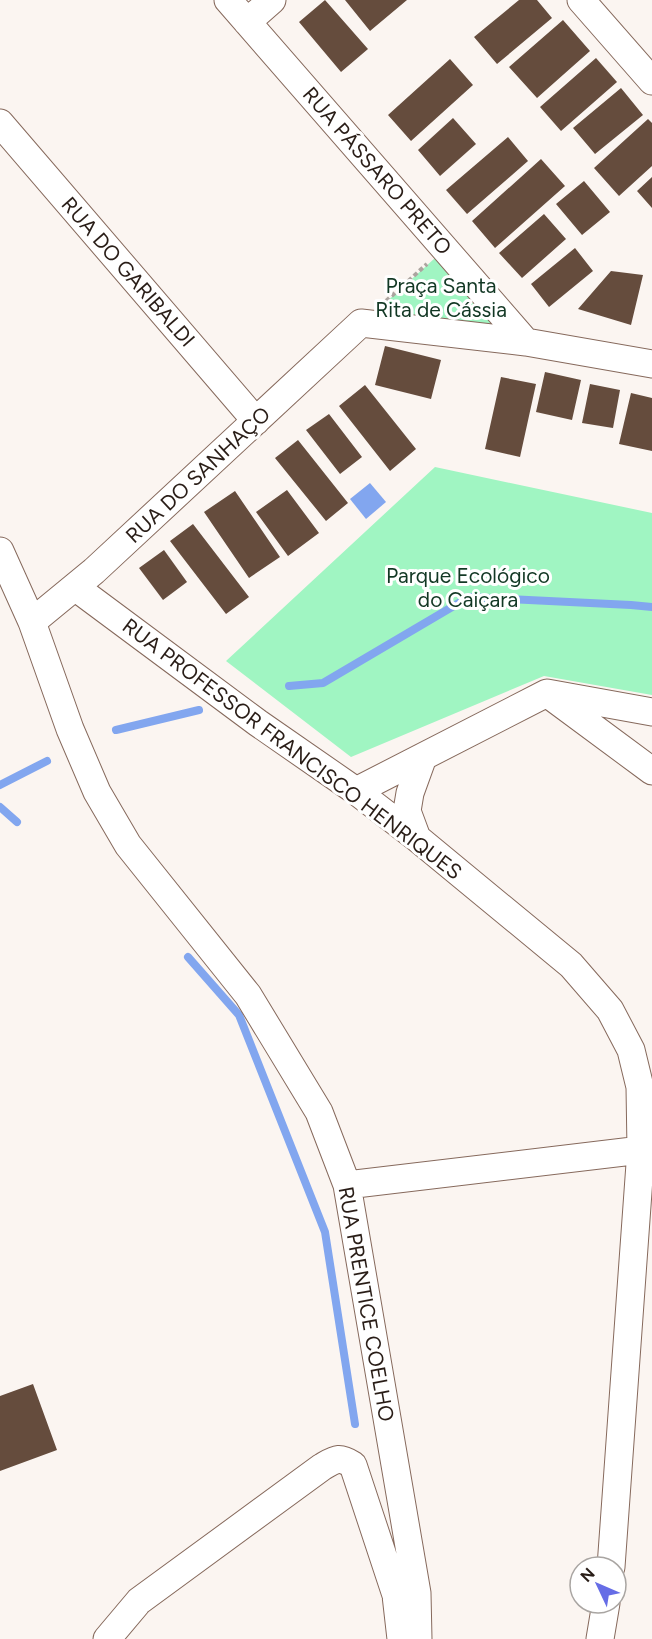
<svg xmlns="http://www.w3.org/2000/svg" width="652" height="1639" font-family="Figtree,sans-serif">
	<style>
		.green { fill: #a0f5c2 }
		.water { fill: #82a6ef }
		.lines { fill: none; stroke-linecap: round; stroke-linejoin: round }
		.stream { stroke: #82a6ef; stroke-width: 8 }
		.building { fill: #654c3d }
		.minor-casing { stroke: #86695c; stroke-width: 29 }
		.path { stroke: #aca49f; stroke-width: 4; stroke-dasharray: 4.5 3; stroke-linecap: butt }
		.minor { stroke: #fff; stroke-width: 27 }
		.labels { text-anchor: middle; stroke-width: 6; stroke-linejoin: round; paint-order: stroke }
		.street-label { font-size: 21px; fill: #291d17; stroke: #fff }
		.park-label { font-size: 21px; fill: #123824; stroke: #fff }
	</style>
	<rect width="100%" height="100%" fill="#fbf5f1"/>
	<!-- green -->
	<path class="green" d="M445,249l76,93 -158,-19z
		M435,467l217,46v182l-108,-19 -193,81 -125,-96z"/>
	<!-- water -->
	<path class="water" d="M370,483l16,19 -20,17 -16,-20z"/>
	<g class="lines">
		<!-- stream -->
		<path class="stream" d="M289,686l34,-3 146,-86 162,8 21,2
			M116,730l83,-20
			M0,785l47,-24
			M0,807l17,15
			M188,957l51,58 86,217 30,192"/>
	</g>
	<!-- building -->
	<path class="building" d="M325,0l43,49 -27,23 -42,-50z
		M345,0h62l-37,31z
		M519,0h18l15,18 -55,46 -23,-27z
		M563,20l27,31 -53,47 -28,-31z
		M596,58l21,24 -56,49 -21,-24z
		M450,59l23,26 -62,56 -23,-26z
		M621,88l22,27 -48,39 -22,-26z
		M453,118l23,26 -36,32 -22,-26z
		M648,119l4,4v43l-33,30 -25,-28z
		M508,137l20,24 -61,53 -21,-24z
		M541,159l24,27 -70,62 -23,-27z
		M652,177v31l-15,-17z
		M584,181l26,31 -28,23 -26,-31z
		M544,214l22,25 -44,39 -23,-25z
		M575,248l18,23 -44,36 -18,-23z
		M611,271l32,4 -12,50 -53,-16z
		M385,346l56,14 -10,39 -56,-14z
		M545,372l36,8 -9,40 -36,-8z
		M501,377l35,7 -16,73 -35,-8z
		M590,384l30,6 -7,38 -31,-5z
		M365,385l51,64 -26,22 -51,-65z
		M631,393l21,5v53l-33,-7z
		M329,414l33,43 -22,17 -34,-44z
		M298,440l50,63 -22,18 -51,-63z
		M287,490l32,43 -31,23 -32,-44z
		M235,491l45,66 -31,21 -45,-66z
		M193,524l56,73 -23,17 -56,-73z
		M164,550l23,32 -24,18 -24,-32z
		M33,1384l24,66 -57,21v-75z"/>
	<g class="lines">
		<defs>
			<path id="minor" d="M228,0l298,342
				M581,0l71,81
				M247,22l25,-22
				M0,123l256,298
				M0,551l32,71 38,107 27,63 31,53 120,150 71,117 28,73 70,408 1,46
				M75,587l183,136 98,68 61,47 154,127 39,45 21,40 9,37 1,63 -30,417
				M32,622l62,-51 267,-248 165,19 126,22
				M552,697l100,74
				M356,791l191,-98 105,19
				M417,838l-10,-27 3,-18 13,-36
				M347,1185l294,-35 11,8
				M107,1639l32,-38 183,-134c14,-8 17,-11 31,-2l43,130 5,44
				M600,1639l6,-36"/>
		</defs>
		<!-- minor casing -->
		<use href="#minor" class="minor-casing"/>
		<!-- path -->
		<path class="path" d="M386,301l41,-37"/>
		<!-- minor -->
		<use href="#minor" class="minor"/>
	</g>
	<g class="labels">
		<!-- street labels -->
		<g class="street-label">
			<text transform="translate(377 171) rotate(49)" y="7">RUA PÁSSARO PRETO</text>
			<text transform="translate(128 272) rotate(49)" y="7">RUA DO GARIBALDI</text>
			<text transform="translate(198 475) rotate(-43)" y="7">RUA DO SANHAÇO</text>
			<text transform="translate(292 749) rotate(37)" y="7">RUA PROFESSOR FRANCISCO HENRIQUES</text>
			<text transform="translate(366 1304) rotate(80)" y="7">RUA PRENTICE COELHO</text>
		</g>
		<!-- park labels -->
		<g class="park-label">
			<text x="441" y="293">Praça Santa<tspan x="441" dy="24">Rita de Cássia</tspan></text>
			<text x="468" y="583">Parque Ecológico<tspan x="468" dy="24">do Caiçara</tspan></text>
		</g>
	</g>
	<!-- north arrow -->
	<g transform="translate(598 1585) rotate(314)"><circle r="28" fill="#ffffff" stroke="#a9a5a2" stroke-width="1.5"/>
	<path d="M0-4.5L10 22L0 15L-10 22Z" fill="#666de6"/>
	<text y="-9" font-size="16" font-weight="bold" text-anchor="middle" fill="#291d17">N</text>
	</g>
</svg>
